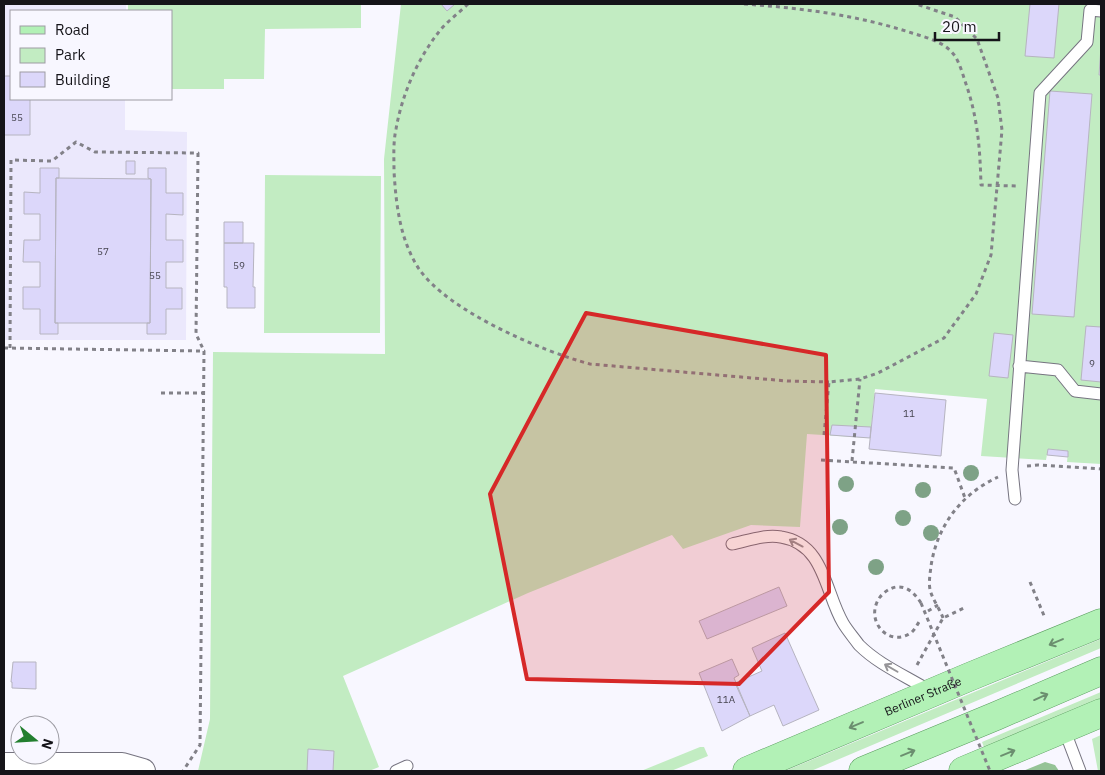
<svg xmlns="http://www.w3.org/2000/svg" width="1105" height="775" font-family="'IBM Plex Sans',sans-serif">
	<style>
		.built { fill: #ebe8fc }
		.green { fill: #c2ecc2 }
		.forest { fill: #95c396 }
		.building { fill: #dcd7fa; stroke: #b6b4c0 }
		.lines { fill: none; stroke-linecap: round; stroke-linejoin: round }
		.service-casing { stroke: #767480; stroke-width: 13 }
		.minor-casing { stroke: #767480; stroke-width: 26 }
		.primary-casing { stroke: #5a9d5f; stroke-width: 29 }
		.path { stroke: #828188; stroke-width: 3; stroke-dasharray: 4 4; stroke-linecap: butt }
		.service { stroke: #fff; stroke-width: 11 }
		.minor { stroke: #fff; stroke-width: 24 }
		.primary { stroke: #b2f1b6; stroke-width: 28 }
		.path-bridge { stroke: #828188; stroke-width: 3; stroke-dasharray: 4 4; stroke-linecap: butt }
		.tree { fill: #7ea286 }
		.oneway { stroke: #969598 }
		.oneway2 { stroke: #6b8e6f }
		.marked { fill: #d62828; fill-opacity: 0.2; stroke: #d62828; stroke-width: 4; stroke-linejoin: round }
		.labels { text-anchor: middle; stroke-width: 4.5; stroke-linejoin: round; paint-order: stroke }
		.number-label { font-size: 10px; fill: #474551 }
		.street-label { font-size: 12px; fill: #151419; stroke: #f8f7ff }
	</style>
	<rect width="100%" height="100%" fill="#f8f7ff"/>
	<!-- built -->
	<path class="built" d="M4,4h122v7h-115v88h114v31l62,2 -1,208h-182z"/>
	<!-- green -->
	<path class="green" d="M128,4h233v24l-96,1 -1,50h-40v10h-53v-78h-43z
		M401,4h700v460l-34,-2 1,-11 -20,-2 -2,11 -65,-4 6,-57 -112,-10 -5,49 -63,-4 -7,93 -49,-2 -68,24 -11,-14 -144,58 -185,83 36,91 -10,4h-171l12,-52 3,-367 172,2 -1,-195z
		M265,175l116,1 -1,157h-116z
		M1101,639v9l-290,123h-26z
		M1101,692v8l-116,50 -3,-8z
		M1101,735v36h-3l-6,-32z
		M700,747h4l4,9 -37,15h-30z"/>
	<!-- forest -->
	<path class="forest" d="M1045,762l10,3 4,6h-36z"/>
	<!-- building -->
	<path class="building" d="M441,4h14l-8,7z
		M1030,4h29l-5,54 -29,-2z
		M1101,47v28h-2z
		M4,76h7v23h19v36h-26z
		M1050,91l42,3 -18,223 -42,-3z
		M126,161h9v13h-9z
		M40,168h19v10h-3l-1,145h3v11h-18v-25h-17v-22h17v-25h-17l1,-22h16v-26h-16v-22l16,1z
		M148,168h18v25h17v22l-17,-1v26h17v22h-17v26h16v21h-16v25h-19v-11h3l1,-144 -3,-1z
		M56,178l95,1 -1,144h-95z
		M224,222h19v21h-19z
		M224,243h30l-1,44h2v21h-28v-21h-3z
		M1086,326l15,1v55l-20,-2z
		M994,333l19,2 -5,43 -19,-2z
		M875,393l71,7 -5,56 -72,-7z
		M832,425l39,2 -1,11 -40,-3z
		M1048,449l20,2v6l-21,-2z
		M779,587l8,19 -80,33 -8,-18z
		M785,633l34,77 -36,16 -9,-21 -24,11 -15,-33 27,-12 -10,-23z
		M732,659l7,16 -5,3 16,38 -28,15 -23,-58z
		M13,662h23v27l-24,-1v-6h-1z
		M308,749l26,2 -1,20h-26z"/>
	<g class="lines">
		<defs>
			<path id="service" d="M1019,366l39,4 17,21 26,3
				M1015,499l-3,-29 28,-377 47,-51 3,-32 11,1
				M732,544c15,-3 33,-10 49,-7 44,7 44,56 62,86 4,7 11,15 16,22 20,20 47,31 71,46
				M1064,729l16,42
				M396,771l11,-5"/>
			<path id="minor" d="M4,765h118l21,6"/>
			<g id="primary">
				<path id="s1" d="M747,771l222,-94 132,-54"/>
				<path d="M863,771l133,-55 105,-45"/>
				<path d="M963,771l138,-58"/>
			</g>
		</defs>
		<!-- service casing -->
		<use href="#service" class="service-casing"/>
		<!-- minor casing -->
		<use href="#minor" class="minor-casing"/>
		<!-- primary casing -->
		<use href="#primary" class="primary-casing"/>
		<!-- path -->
		<path class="path" d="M468,4c-9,9 -22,18 -30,29 -21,27 -36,62 -42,96 -3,14 -2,28 -2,42 2,34 6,69 25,98 29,42 122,82 171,95l197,17 42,1
			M744,4c57,4 113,11 168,29 16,5 33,9 43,23 5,8 8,19 11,28 12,35 14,65 15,101l36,1
			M4,348l200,3 -4,394 -17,26
			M10,348l1,-188 41,1 24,-19 19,10 103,1 -2,181 8,17
			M161,393h43
			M824,435l5,-53 31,-3 18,-6 66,-35 32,-44 15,-39 11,-125 -4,-32 -21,-59 -22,-22 -39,-13
			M821,460l133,8 11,30
			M852,461l8,-82
			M1027,466l11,-1 63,4
			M1030,582l15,36
			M921,603c-6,-9 -13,-17 -25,-16 -6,1 -12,5 -16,10 -17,24 10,52 32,35 4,-4 6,-9 9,-13
			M928,611l10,-6
			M943,618c-3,-8 -9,-17 -12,-25 -3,-8 -1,-18 0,-27 6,-40 30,-72 67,-89
			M917,665l26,-47 21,-10"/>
		<!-- service -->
		<use href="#service" class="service"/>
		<!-- minor -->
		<use href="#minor" class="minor"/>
		<!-- primary -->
		<use href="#primary" class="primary"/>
		<!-- path-bridge -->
		<path class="path-bridge" d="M921,603l69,168"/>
	</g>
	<!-- trees -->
	<g class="tree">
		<circle cx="971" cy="473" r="8"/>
		<circle cx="846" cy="484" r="8"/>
		<circle cx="923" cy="490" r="8"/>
		<circle cx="903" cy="518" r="8"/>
		<circle cx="840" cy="527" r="8"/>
		<circle cx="931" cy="533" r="8"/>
		<circle cx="876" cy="567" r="8"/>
	</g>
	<!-- one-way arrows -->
	<defs><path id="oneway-shaft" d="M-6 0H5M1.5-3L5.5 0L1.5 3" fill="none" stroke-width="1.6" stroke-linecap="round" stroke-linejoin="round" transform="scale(1.25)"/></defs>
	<g class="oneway">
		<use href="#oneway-shaft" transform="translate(796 543) rotate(-152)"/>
		<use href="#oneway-shaft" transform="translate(891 668) rotate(-150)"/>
	</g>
	<g class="oneway2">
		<use href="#oneway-shaft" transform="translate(1056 642) rotate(157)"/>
		<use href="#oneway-shaft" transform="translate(1041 697) rotate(-24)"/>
		<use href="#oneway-shaft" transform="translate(856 725) rotate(157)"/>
		<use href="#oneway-shaft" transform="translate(908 753) rotate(-22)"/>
		<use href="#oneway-shaft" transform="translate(1008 753) rotate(-22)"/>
	</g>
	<!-- marked area -->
	<path class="marked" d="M586,313l240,42 3,237 -90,92 -212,-5 -37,-185z"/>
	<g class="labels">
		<!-- number labels -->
		<g class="number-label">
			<text x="17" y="121">55</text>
			<text x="103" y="255">57</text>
			<text x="239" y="269">59</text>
			<text x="155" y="279">55</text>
			<text x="1092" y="367">9</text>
			<text x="909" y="417">11</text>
			<text x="726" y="703">11A</text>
		</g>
		<!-- street labels -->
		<g class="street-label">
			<text dy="4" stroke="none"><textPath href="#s1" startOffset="191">Berliner Straße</textPath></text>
		</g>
	</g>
	<!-- border -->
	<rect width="1105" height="775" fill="none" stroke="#151419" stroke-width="10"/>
	<!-- legend -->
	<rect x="10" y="10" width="162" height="90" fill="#f8f7ff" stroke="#9d9ca3"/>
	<rect x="20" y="26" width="25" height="8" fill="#b2f1b6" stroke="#9d9ca3"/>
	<text x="55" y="35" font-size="15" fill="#151419">Road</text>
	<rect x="20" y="48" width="25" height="15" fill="#c2ecc2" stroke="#9d9ca3"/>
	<text x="55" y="60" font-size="15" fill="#151419">Park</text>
	<rect x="20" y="72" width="25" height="15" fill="#dcd7fa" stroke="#9d9ca3"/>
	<text x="55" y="85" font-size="15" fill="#151419">Building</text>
	<!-- north arrow -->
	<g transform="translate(35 740) rotate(108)"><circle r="24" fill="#f8f7ff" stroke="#9d9ca3"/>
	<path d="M0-4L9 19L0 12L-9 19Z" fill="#237f2f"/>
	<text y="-8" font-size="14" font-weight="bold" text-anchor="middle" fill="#151419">N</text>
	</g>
	<!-- scale -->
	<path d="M935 32v8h64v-8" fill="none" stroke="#151419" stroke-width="2.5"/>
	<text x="942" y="32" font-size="15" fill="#151419" stroke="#f8f7ff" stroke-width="4" paint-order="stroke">20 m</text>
</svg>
